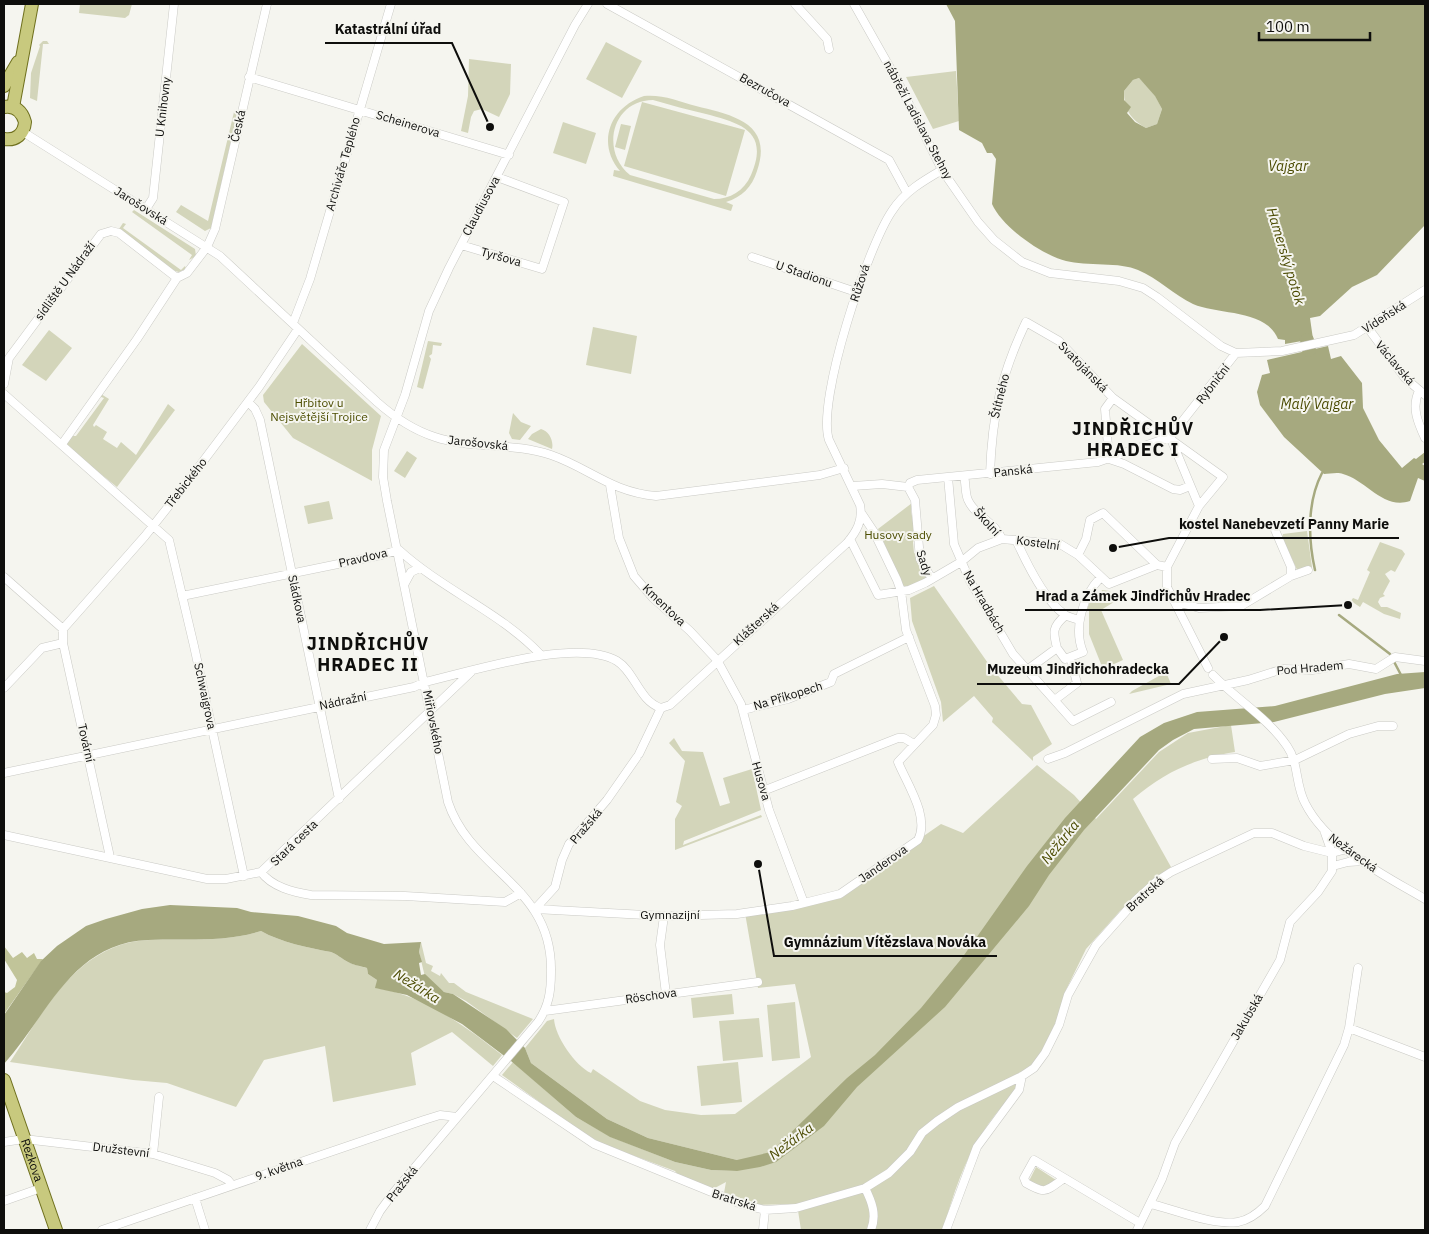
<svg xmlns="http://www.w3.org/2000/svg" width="1429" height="1234" font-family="'IBM Plex Sans',sans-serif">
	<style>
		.green { fill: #d3d5ba; fill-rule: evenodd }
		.forest { fill: #c1c499 }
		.water { fill: #a6a97f; fill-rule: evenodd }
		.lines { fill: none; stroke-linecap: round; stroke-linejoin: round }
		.stream { stroke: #a6a97f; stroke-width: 2.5 }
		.river { stroke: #a6a97f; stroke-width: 14 }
		.street-casing { stroke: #cacac5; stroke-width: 9 }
		.primary-casing { stroke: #6f701e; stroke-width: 14 }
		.street { stroke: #fff; stroke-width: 8 }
		.primary { stroke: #c8c97e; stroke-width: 12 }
		.labels { text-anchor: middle; stroke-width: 4; stroke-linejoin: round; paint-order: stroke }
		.street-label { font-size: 12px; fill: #0e0e0c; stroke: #f5f5ef }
		.park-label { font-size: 12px; fill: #4c4d01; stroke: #f5f5ef }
		.water-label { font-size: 14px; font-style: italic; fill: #4a4a00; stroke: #f5f5ef }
		.district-label { font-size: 18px; font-weight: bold; letter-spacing: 1px; fill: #0e0e0c; stroke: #f5f5ef }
		.leader { fill: none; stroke: #0e0e0c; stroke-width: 2 }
		.callout-dot { fill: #0e0e0c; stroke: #f5f5ef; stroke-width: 2 }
		.callout-label { font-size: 14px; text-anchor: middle; font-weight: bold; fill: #0e0e0c; stroke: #f5f5ef; stroke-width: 4; stroke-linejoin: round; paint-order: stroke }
	</style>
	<rect width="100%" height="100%" fill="#f5f5ef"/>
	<!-- green -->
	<path class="green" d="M80,4h52l-3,11 -4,3 -46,-5z
		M43,41h4l2,3h-6l-6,57 -7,-3 1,-25 9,-27 -1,-1z
		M606,42l36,19 -20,37 -36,-19z
		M469,59l42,5 -1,30 -11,23 -17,-8 -8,2 -3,6 -3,16 -7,-2 7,-35z
		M956,71l3,50 -26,8 -27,-52z
		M1139,78l16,17 7,14 -5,15 -11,4c-16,-9 -22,-19 -22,-37l9,-11z
		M644,96c17,-2 35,5 52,10 35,9 78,16 61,65 -5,16 -15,26 -31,31l7,3 -2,6 -118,-35 1,-6 6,1c-24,-28 -10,-64 24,-75zM653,100c18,5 35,10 53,14 34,9 64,17 45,61 -7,16 -21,24 -37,24l-84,-24c-30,-24 -18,-75 23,-75z
		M642,102l103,28 -19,66 -102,-30z
		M234,112l3,3 -26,113 -6,3 -29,-19 5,-7 27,16z
		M563,122l33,11 -10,31 -33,-11z
		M621,124l10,2 -6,24 -10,-3z
		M134,210l61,39 1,7 -7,4 3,-5 -60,-43z
		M123,223l3,1 -3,4 58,42 4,-4 1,3 -7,3 -4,-1 -54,-38 -2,-4z
		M593,327l44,9 -6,38 -45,-9z
		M49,330l23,18 -26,33 -24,-16z
		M428,341l14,2 -1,3 -8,-1 -1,9 -3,2 2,3 -8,30 -6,-2z
		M302,344l79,72 -9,34v31l-79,-43 -29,-36 -1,-7z
		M101,394l8,5 -16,26 1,2 2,-2 11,7 -4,7 14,9 4,-6 15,13 32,-51 7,6 -58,77 -49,-39 -2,-5 3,-7h7l28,-38 -6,-2z
		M513,413l8,9 10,4 -11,14 -8,-1 -3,-6z
		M541,429c8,2 13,12 11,20l-24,-10 4,-5z
		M407,451l10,7 -12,20 -11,-7z
		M329,501l4,18 -25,5 -4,-18z
		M912,503l-1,8 5,26 -3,5 1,11 4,2 9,19 -1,4 -19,9 -5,-2 -24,-56z
		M1307,531l5,36 -14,5 -16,-35 1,-3z
		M1380,542l22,8 3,4 -10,18 -4,-2 -6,4 5,7 -7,13 2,2 -5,2 -2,4 3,5h6l14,6 -1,6 -16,-5 -21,-12 -3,5 -9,-6 2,-3 5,2 12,-28 -3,-2z
		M934,586l56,80 32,38 9,1 21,39 -19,13v4l-41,-39 1,-4 -19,-22 -31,26 -2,-20 -29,-81 -2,-23z
		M1102,590l8,1 4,11 -13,8 22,50 -20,9 -14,-35v-24l-2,-1 6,-15 7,2z
		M1166,672l5,12 -42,10 3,-3z
		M1231,725l4,27c-42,7 -70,20 -102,47l38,68 -51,44 -34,38 -21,43 -9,31 -9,22 -13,19 -18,20v5c-10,13 -22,26 -31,40 -21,31 -32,66 -42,101h-142l-4,-26 -41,1 -32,-12 2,-11 -13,7 -35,-14 -3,-4 -70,-26 -24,-13 -79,-57 11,-13 63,55 35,20 64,25 36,8 26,1v-11l-89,-22 -41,-19 -76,-56 -6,-15 22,-27 7,-2c1,17 21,47 37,54l2,-4 47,32 25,9 36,5 34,-1 76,-57 -16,-73 -37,4 -13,-75 95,-19 101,-70 22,9 74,-68 37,30 22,24 63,-67 29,-19z
		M674,738l8,13 21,1 17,54 10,-3 -7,-25 29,-9 9,41 -77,31 -1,4 78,-30 1,2 -87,33v-31l7,-13 -6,-4 9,-41 -16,-18z
		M261,931c19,11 48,17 70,21 6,2 11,7 17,10 6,3 13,4 19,6l1,6 9,6 -1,8c48,7 89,38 126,67l-9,11 -41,-34 -41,21 5,32 -83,17 -8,-56 -61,14 -28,47 -69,-24 -34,-3 -123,-18c35,-53 68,-119 139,-122 38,-2 75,3 112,-9z
		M421,942l5,21 7,3 -2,5 9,5 1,-3 8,10h5l12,9 67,27 -16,19 -51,-37 -13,-7 -9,-2 -19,-15 -6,-25z
		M732,994l2,20 -41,4 -2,-20z
		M795,1002l5,56 -28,3 -5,-56z
		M759,1018l4,39 -40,4 -4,-40z
		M738,1062l4,40 -41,4 -4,-40z
		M1036,1167l20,13 -14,10 -13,-9z"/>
	<!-- forest -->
	<path class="forest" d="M4,946l9,12 9,-6 5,6 7,-5 3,6h6l-39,55v-22l3,1 8,-6 2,-7 -13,-21z"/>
	<!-- water -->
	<path class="water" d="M946,4h479v221l-48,50 -25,12 -32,29 -10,2 3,21 -28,5v-4l-7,-1c-12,-30 -60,-24 -85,-35 -19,-9 -35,-26 -55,-34 -17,-8 -52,-4 -72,-9 -24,-6 -64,-34 -74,-57l4,-45 -4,-6h-5l-5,-10 -23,-13 -4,-109zM1139,78l16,18 7,13 -5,15 -11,4 -11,-6 -8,-9 4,-6 -7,-7v-9l9,-11z
		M1328,346l3,13 10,-3 21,27 1,25 16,32 23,28 12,-10 2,1 9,-7v10l-3,2 3,2v15l-7,-3 -8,23c-27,9 -44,-21 -67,-27 -5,-2 -14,0 -19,0l-40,-37 -24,-32 -3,-13 5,-17 8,-2 -3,-13z
		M1425,672v16l-40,6 -111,28 -80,7 -21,11 -14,10 -75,80 -35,45 -20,31 -84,101 -88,80 -33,39 -48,36 -16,5 -23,4 -26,-1 -36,-8 -65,-25 -34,-20 -65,-56 -49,-37 -55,-29 -32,-7 2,-8 -9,-6 -1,-6c-6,-2 -14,-3 -19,-6 -6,-3 -11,-8 -17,-10 -22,-4 -51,-10 -70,-21 -37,12 -74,7 -113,9 -76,3 -100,75 -144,124v-49l37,-54 16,-15 29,-20 20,-7 36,-10 28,-4 67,3 14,4 47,4 38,10 11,7 37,11 37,-2 -2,10 3,10 -3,1 2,12 4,-1 19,18 9,2 53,35 19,19 6,15 76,56 41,19 89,22 34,-8 76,-74 28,-23 46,-47 41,-50 65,-92 38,-48 75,-81 24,-14 33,-11 78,-6 122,-32z"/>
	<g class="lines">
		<!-- stream -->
		<path class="stream" d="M1315,570c-7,-31 -8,-68 7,-97
			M1339,615l51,39 11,21"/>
		<!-- river -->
		<path class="river" d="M1307,340l2,10"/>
		<defs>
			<path id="street" d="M607,4l282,156 18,33
				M795,4l32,35 2,10
				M854,4l43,76 45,90 36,52 16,18 28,22 28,11 69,8 24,7 14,9 64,49 15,7 46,-2 72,-16 71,-45
				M249,77l260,78
				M23,132l197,124 157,146c17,15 36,28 58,35 35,12 77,5 116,18 38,13 60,37 105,41l164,-21 24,-7
				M146,209l7,-11 21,-194
				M461,245l81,24 22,-67 -67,-25
				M752,257l104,35
				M293,323l17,-44 81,-275
				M1368,328l37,50 20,17
				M4,384l5,-26 92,-124 10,-3 8,2 58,45
				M1419,391c-8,16 -1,32 6,47
				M4,394l165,146 25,106 50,230
				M248,402l7,7 5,11 79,379
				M1171,439l28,67
				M62,444l75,-105 40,-61 10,-5 20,-26 8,-18 52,-225
				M1109,459l15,5 49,25 7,1 10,-4
				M1109,459l-4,-50 8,-11
				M990,474c2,-59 11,-99 36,-152l33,19 54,57 110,79 -24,29 -32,61v20l41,81
				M964,476c2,8 1,18 4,24 7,16 28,23 34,39
				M948,477l6,67 16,37 43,73 60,67 38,-19
				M610,485l9,53 15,38 19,22 37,33 27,29 24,44 28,106 35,93
				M853,486l29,-2 26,3
				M908,487l2,-4 7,-3 181,-18 72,-25 66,-84
				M908,487l7,13 5,59 12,20
				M1275,530l16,37v9
				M850,539l28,56 31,-5 16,-7 36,-21 17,-14 24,-9 58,5 18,11 31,29 48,-19 10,2
				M1016,540c10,22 28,60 48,74 3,3 10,4 15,6
				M399,550c44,40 101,62 142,105
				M1078,555l8,-16 4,-19 13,-7 54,52
				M4,577l59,52
				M405,583l6,-11 9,-4
				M182,596l200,-41 16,-5
				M1174,601l25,7 42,-2 50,-30 17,-6
				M63,629l82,-93 38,-48 76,-101 39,-58
				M63,629v14l47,214
				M1057,648c-4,-16 -5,-21 8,-32
				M1027,670l30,-22 8,11 18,-7c-10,-24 0,-56 17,-74
				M1213,675c23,24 55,43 74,71 12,17 8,38 18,57 22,44 79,72 120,96
				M4,688l38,-40 21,-5
				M1056,699l21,-16 -7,-26
				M661,708l9,-3 177,-162c10,-12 16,-23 13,-38l-31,-65c-13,-39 39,-194 63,-229 12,-19 31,-30 50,-41
				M743,710l45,-11 43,-17 3,-8 75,-37
				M639,754l22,-46
				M1048,759l17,-6 118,-59 65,-14 35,-11 29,1 37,-6 27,5 19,-12 30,4
				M1212,759l25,-1 23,8 35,-6 54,-26 29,-8h15
				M4,773l410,-86 11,-5c45,-10 151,-45 192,-21 18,11 22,40 44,47
				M763,791l135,-53h6l10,6
				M4,835l203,44h19l35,-7 211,-201
				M1333,866l15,-4 16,-1
				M261,872c11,15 32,20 50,23l94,1 100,6 16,-9
				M535,909l129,7 73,-2 55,-8 48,-12 78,-54c12,-23 -11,-56 -20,-78l35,-37 3,-10 -1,-9 -29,-76 -5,-39 -4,-11 -23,-48 -12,-18
				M535,909l20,-22 7,-27 7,-16 38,-44 30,-43
				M664,916l-4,29 6,49
				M545,1011l213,-29
				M1349,1028l76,29
				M493,1076l101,68 147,60 24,6 31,-2 69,-20 24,-15 21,-21 12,-19 15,-12 21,-14 64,-31 12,-8 11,-15 14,-28 9,-30 28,-50 40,-45 21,-19 14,-9 83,-39h18l32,13 28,7 15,-4
				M4,1142l20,-3 129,15 62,19 13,7 4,5
				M153,1154l6,-57
				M1063,1179c-18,13 -18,15 -37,4l-2,-5 10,-18 106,63
				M865,1188c7,14 12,27 6,42
				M195,1198l10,32
				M4,1201l37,-13
				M1151,1204c25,6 63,22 87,18 11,-2 19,-8 27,-16l79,-161 5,-17 9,-60
				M102,1230l322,-110 16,-5 17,2
				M370,1230l10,-19 14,-19 144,-170c11,-16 13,-31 13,-50 2,-87 -80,-100 -103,-170l-61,-301 -4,-24 1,-27 21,-55 24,-84 20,-43 126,-243 13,-21
				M763,1230l2,-20
				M946,1230l31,-83 42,-57 3,-14
				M1137,1230l25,-51 13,-36 105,-183 10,-38 28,-30 14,-21v-18l-7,-20"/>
			<g id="primary">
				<path d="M4,86l14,-24"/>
				<path d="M4,107c11,-2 18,4 21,15 -1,12 -9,19 -21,17"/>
				<path d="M13,107l19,-103"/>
				<path id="s1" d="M4,1080l52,150"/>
			</g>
		</defs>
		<!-- street casing -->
		<use href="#street" class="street-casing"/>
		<!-- primary casing -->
		<use href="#primary" class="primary-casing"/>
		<!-- street -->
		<use href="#street" class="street"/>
		<!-- primary -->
		<use href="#primary" class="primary"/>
	</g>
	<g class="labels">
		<!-- street labels -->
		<g class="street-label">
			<text transform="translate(765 90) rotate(29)" y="4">Bezručova</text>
			<text transform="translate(163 107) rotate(-83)" y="4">U Knihovny</text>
			<text transform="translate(918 120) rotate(62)" y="4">nábřeží Ladislava Stehny</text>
			<text transform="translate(408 124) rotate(17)" y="4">Scheinerova</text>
			<text transform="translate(238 126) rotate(-77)" y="4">Česká</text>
			<text transform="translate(343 164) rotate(-74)" y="4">Archiváře Teplého</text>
			<text transform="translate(141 206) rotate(32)" y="4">Jarošovská</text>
			<text transform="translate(481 206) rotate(-62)" y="4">Claudiusova</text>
			<text transform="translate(501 257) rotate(16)" y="4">Tyršova</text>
			<text transform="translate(804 274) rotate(19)" y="4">U Stadionu</text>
			<text transform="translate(65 281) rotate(-54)" y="4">sídliště U Nádraží</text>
			<text transform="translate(860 283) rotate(-72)" y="4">Růžová</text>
			<text transform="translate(1384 317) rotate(-33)" y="4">Vídeňská</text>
			<text transform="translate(1395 363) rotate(50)" y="4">Václavská</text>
			<text transform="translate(1083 367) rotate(46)" y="4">Svatojánská</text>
			<text transform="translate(1213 384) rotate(-52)" y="4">Rybniční</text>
			<text transform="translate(1000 396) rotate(-76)" y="4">Štítného</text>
			<text transform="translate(478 443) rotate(6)" y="4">Jarošovská</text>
			<text transform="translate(1013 471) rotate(-6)" y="4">Panská</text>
			<text transform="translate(186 483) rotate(-52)" y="4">Třebického</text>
			<text transform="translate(987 522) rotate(48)" y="4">Školní</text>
			<text transform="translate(1038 543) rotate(8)" y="4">Kostelní</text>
			<text transform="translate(363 558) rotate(-13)" y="4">Pravdova</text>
			<text transform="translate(924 563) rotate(72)" y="4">Sady</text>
			<text transform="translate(297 599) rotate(78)" y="4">Sládkova</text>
			<text transform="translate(984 602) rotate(60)" y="4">Na Hradbách</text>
			<text transform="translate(664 605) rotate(44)" y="4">Kmentova</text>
			<text transform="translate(756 624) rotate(-43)" y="4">Klášterská</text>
			<text transform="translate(1310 668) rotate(-5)" y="4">Pod Hradem</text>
			<text transform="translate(205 696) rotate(78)" y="4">Schwaigrova</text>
			<text transform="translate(788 696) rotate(-17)" y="4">Na Příkopech</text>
			<text transform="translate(343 701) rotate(-12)" y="4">Nádražní</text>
			<text transform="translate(433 722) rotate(79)" y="4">Miřiovského</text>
			<text transform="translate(86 743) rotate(77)" y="4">Tovární</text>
			<text transform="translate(761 781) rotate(74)" y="4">Husova</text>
			<text transform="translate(586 826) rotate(-50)" y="4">Pražská</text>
			<text transform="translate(294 843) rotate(-44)" y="4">Stará cesta</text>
			<text transform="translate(1353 853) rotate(36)" y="4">Nežárecká</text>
			<text transform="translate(883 864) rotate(-35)" y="4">Janderova</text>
			<text transform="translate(1145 894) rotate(-42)" y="4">Bratrská</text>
			<text x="670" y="919">Gymnazijní</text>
			<text transform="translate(651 996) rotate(-8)" y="4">Röschova</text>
			<text transform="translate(1247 1017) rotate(-60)" y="4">Jakubská</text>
			<text transform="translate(121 1150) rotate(7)" y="4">Družstevní</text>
			<text dy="4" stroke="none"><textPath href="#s1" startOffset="85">Rezkova</textPath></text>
			<text transform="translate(279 1169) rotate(-19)" y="4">9. května</text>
			<text transform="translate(402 1184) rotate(-51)" y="4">Pražská</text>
			<text transform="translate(734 1200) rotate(18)" y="4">Bratrská</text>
		</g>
		<!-- park labels -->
		<g class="park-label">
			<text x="319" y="407">Hřbitov u<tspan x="319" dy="14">Nejsvětější Trojice</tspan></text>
			<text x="898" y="539">Husovy sady</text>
		</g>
		<!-- water labels -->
		<g class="water-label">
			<text x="1288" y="171">Vajgar</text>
			<text transform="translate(1286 256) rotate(73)" y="5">Hamerský potok</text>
			<text x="1317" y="409">Malý Vajgar</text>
			<text transform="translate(1060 842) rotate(-51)" y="5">Nežárka</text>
			<text transform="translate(417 986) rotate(32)" y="5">Nežárka</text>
			<text transform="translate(791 1141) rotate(-37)" y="5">Nežárka</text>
		</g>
		<!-- district labels -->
		<g class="district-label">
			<text x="1133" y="435">JINDŘICHŮV<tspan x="1133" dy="21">HRADEC I</tspan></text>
			<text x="368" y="650">JINDŘICHŮV<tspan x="368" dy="21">HRADEC II</tspan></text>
		</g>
	</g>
	<!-- callouts -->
	<path class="leader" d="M490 127L452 43H325M1113 548L1169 538H1399M1348 605L1260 610H1025M1224 637L1179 684H977M758 864L774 956H997"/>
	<g class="callout-dot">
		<circle cx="490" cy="127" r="5"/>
		<circle cx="1113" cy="548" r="5"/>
		<circle cx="1348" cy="605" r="5"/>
		<circle cx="1224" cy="637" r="5"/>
		<circle cx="758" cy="864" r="5"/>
	</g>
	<g class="callout-label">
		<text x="388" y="34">Katastrální úřad</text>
		<text x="1284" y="529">kostel Nanebevzetí Panny Marie</text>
		<text x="1143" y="601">Hrad a Zámek Jindřichův Hradec</text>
		<text x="1078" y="674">Muzeum Jindřichohradecka</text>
		<text x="885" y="947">Gymnázium Vítězslava Nováka</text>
	</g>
	<!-- border -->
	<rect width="1429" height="1234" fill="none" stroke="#0e0e0c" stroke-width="10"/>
	<!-- scale -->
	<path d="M1259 32v8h111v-8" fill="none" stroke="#0e0e0c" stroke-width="2.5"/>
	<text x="1266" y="32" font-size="15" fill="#0e0e0c" stroke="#f5f5ef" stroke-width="4" paint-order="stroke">100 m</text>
</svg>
